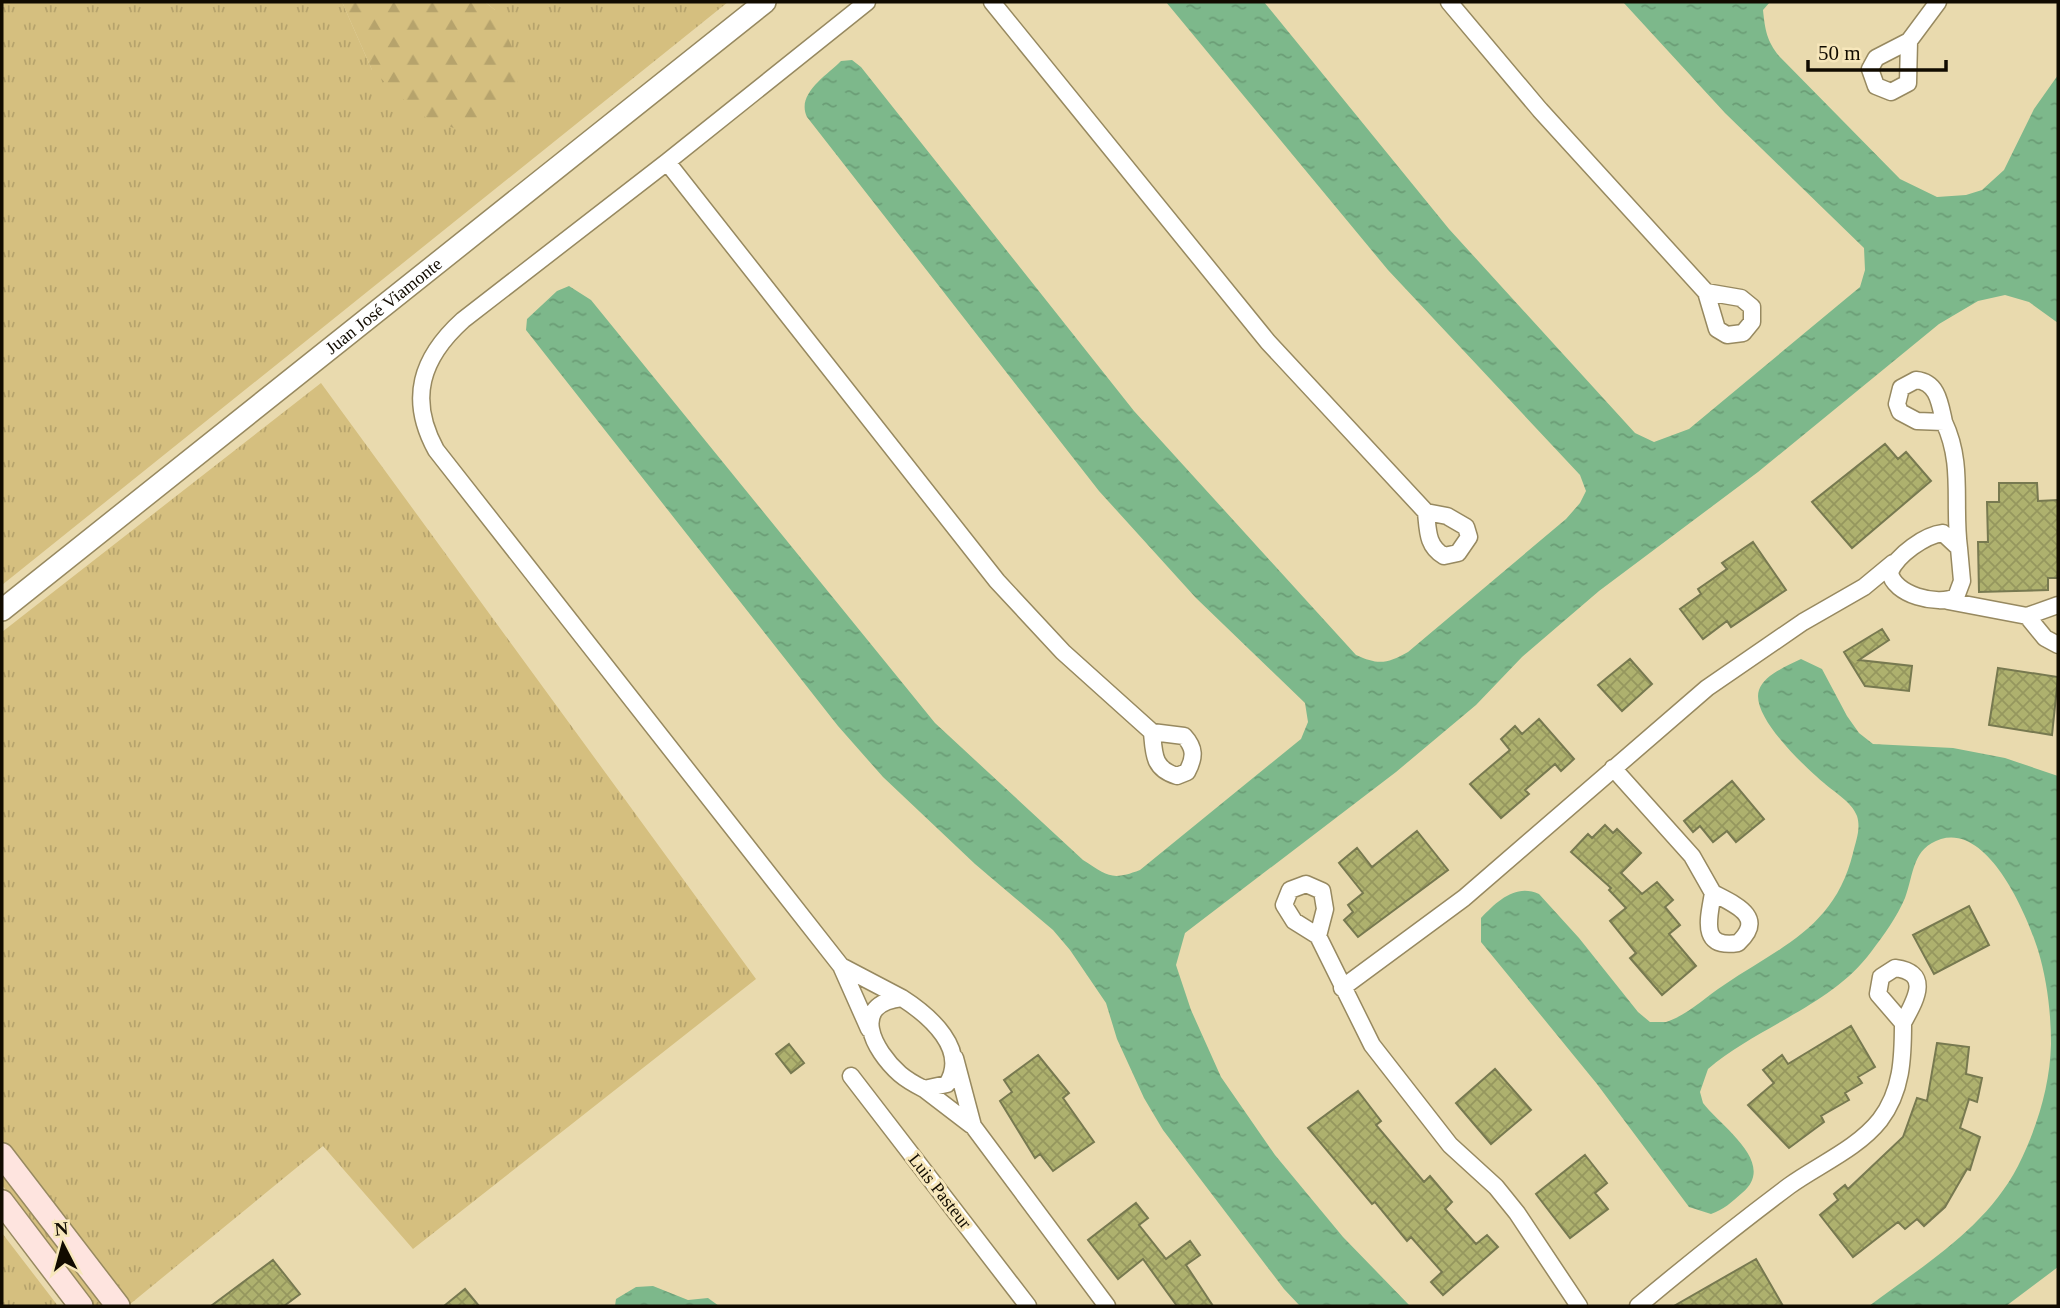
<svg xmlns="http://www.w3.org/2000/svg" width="2060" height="1308" font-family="'Times New Roman',serif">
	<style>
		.grass { fill: url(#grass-tufts) }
		.forest { fill: url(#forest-firs) }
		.water { fill: url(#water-ripples) }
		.building { fill: url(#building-cross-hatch); stroke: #777950; stroke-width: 2 }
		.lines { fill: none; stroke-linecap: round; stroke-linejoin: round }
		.minor-casing { stroke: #978960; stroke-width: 19 }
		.tertiary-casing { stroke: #978960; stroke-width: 24 }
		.secondary-casing { stroke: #978960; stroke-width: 26 }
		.minor { stroke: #fff; stroke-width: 16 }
		.tertiary { stroke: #fff; stroke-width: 21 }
		.secondary { stroke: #fee4df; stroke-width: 23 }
		.labels { text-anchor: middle; stroke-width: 6; stroke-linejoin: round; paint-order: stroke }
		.street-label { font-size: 18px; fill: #110b00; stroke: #f7e7bb }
	</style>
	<defs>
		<pattern id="grass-tufts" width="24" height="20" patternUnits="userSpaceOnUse" patternTransform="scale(1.75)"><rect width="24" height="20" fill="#d5bf7f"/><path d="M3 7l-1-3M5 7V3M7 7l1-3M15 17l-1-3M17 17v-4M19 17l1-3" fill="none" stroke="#b6a36c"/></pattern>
		<pattern id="forest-firs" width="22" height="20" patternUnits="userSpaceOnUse" patternTransform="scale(1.75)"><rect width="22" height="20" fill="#d5bf7f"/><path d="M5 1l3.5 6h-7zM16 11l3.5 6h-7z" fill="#b6a36c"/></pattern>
		<pattern id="water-ripples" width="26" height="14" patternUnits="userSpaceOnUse" patternTransform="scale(1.75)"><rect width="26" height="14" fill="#7db88b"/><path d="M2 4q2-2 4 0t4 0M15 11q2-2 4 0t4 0" fill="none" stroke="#6b9d76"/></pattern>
		<pattern id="building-cross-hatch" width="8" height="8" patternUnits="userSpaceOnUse" patternTransform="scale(1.75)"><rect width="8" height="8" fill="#aeb16e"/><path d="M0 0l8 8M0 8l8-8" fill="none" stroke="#95975e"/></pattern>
	</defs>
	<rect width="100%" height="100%" fill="#e9daae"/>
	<!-- grass -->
	<path class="grass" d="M2,2h340l30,68 123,-60 -10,-8h243l-726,583z
		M321,383l435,596 -343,270 -90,-103 -194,159 -127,-164v-509z
		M2,1172l103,134h-11l-92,-121z
		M2,1233l56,73h-56z"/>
	<!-- forest -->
	<path class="forest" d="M342,2h143l10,8 28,61 -24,48 -35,13 -44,-17 -48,-45z"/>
	<!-- water -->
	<path class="water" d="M1166,2h98l185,227 186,204 19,9 35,-13 171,-142 5,-17 -1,-22 -139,-135 -102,-111h147l-7,8c2,20 4,31 16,46l121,123 37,18 29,-2 16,-5 22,-20 30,-61 24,-34v248l-29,-21 -24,-7 -27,6 -39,23 -181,148 -159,119 -77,66 -46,48 -80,67 -211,161 -9,32 15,45 30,67 54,78 68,82 67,69h-110l-16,-17 -121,-159 -19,-32 -27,-59 -11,-36 -36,-53 -17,-20 -78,-66 -92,-87 -45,-51 -312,-396 1,-11 30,-28 12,-5 22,14 344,423 148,137c25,16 28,21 57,10l161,-131 7,-17 -3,-19 -109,-105 -97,-107 -292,-374c-11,-23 19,-41 34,-56l11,-1 9,7 273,344 222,244c22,10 31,9 52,-3l158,-133 14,-16 6,-12 -6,-16 -192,-205z
		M1801,659l21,10 25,47 12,17 14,11 80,4 52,10 53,18v491l-52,39h-137c55,-41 117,-78 149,-140 19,-38 32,-80 33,-122 0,-32 -4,-64 -13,-94 -11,-35 -49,-125 -97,-111 -29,9 -27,35 -36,59 -8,19 -22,38 -34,54 -40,54 -113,74 -163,117l-8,23 3,11c18,24 75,60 39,90 -10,9 -19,17 -31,21l-22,-7 -92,-123 -116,-142v-24c16,-17 35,-35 58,-24l40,44 59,74 12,10h16c22,-7 39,-25 58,-37 58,-39 111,-58 129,-132 3,-13 8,-24 4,-37 -5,-14 -23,-24 -33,-33 -18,-15 -74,-67 -65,-93 5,-15 28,-24 42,-31z
		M653,1286l35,14 20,-2 11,8h-104l1,-7 20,-12z"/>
	<!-- building -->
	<path class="building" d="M1885,444l13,15 8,-7 25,29 -79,67 -40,-46z
		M1999,483h38l1,18 20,-1v78h-10v12l-69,2 -1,-50h10l-1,-40h12z
		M1753,542l33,48 -55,37 -4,-6 -24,18 -23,-30 21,-15 -3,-5 29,-20 -5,-6z
		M1882,629l7,11 -30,20 53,6 -3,25 -44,-5 -21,-34z
		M1630,659l22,25 -30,27 -24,-26z
		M1998,668l60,9 -6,58 -63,-10z
		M1539,719l35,40 -13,12 -6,-7 -30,26 4,4 -28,24 -31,-34 40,-34 -9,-11 14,-13 7,8z
		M1732,781l32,38 -28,23 -9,-11 -14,11 -13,-16 -7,6 -9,-11z
		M1605,825l8,8 4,-4 24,24 -20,20 21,21 15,-12 16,18 -8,7 15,18 -11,9 27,32 -34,29 -32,-37 6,-5 -26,-32 16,-13 -17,-18 2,-2 -40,-36 17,-18 4,4z
		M1417,831l31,39 -90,67 -14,-17 9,-8 -5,-7 15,-12 -24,-30 18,-15 15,19z
		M1969,906l20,39 -55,29 -21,-39z
		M1851,1026l24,41 -17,10 4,6 -17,10 4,7 -28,16 3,6 -35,26 -41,-43 26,-22 -11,-13 19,-15 6,9z
		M1937,1043l32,4 -3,27 16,4 -5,24 -8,-3 -9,29 20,9 -10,33 -3,-1 -22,38 -21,19 -7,-7 -12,10 -7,-7 -45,35 -33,-42 18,-15 -4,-6 11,-9 3,4 55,-52 14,-39 10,3z
		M789,1044l15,19 -13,10 -15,-19z
		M1038,1055l31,38 -6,5 31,44 -41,29 -13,-17 -5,4 -35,-57 12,-9 -8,-12z
		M1495,1069l36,41 -40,34 -35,-41z
		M1358,1091l23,30 -5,4 48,57 6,-6 22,26 -7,7 31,35 11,-9 11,12 -55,48 -12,-13 11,-10 -31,-35 -4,4 -32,-39 -3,2 -64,-76z
		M1585,1155l22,28 -12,10 13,16 -38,29 -34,-44z
		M1136,1203l12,15 -9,7 27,34 24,-18 10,14 -14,10 27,41h-36l-34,-47 -25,20 -30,-39z
		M1756,1259l27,47h-109z
		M273,1260l27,34 -16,12h-73z
		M465,1289l14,17h-35z"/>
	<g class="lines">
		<defs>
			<path id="minor" d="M867,2l-200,160 -204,158c-42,38 -55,79 -27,130l405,516 28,63
				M992,2l276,340 158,170
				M1449,2l91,108 166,182
				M1909,41l-1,42 -17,9 -15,-6 -6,-17 6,-11z
				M1909,41l29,-39
				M667,162l330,419 66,71 89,80
				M1706,292l35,6 11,9v15l-9,11 -16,2 -10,-6z
				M1916,380c22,2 24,24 28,42l-27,-1 -17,-9 -3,-8 4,-16z
				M1944,422c20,42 9,82 15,126
				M1426,512l21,4 19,11 3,10 -11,16 -14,3c-17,-10 -16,-25 -18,-44z
				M1943,533l16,15 3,33 -6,16c-18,9 -63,-2 -66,-25 7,-17 35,-37 53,-39z
				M1948,601l79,15
				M2058,605l-31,11 18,22 13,7
				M1152,732l32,4c11,12 11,21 3,36l-10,4c-24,-7 -23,-22 -25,-44z
				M1613,768l79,88 21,37
				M1306,884l16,7 3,18 -7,27 -24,-15 -10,-16 6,-15z
				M1713,893c23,12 53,24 25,50 -39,6 -29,-25 -25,-50z
				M1318,936l54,109 78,100 46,42 21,26 62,93
				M841,966l61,32
				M1895,968c38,5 19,34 8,55l-25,-29 3,-17z
				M1342,988l122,-90 243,-210 96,-66 61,-35 29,-24
				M902,998c28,18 67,52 45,86l-23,5c-8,-4 -17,-9 -24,-15 -27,-24 -51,-70 2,-76z
				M955,1058l18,68 134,180
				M851,1076l177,230
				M924,1089l47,36
				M1638,1306c49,-41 99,-81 151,-120 29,-21 68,-37 91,-66 22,-29 23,-62 23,-97"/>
			<g id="tertiary">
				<path id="s1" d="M2,610l763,-608"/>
			</g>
			<path id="secondary" d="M2,1155l116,151
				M2,1202l79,104"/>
		</defs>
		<!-- minor casing -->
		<use href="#minor" class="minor-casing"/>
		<!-- tertiary casing -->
		<use href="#tertiary" class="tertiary-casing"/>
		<!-- secondary casing -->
		<use href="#secondary" class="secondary-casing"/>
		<!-- minor -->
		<use href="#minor" class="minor"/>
		<!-- tertiary -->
		<use href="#tertiary" class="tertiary"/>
		<!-- secondary -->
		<use href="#secondary" class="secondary"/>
	</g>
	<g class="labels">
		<!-- street labels -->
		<g class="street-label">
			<text dy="6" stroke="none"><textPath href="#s1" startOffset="488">Juan José Viamonte</textPath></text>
			<text transform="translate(940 1191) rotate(52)" y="6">Luis Pasteur</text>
		</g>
	</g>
	<!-- border -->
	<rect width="2060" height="1308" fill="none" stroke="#110b00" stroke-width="7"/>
	<!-- north arrow -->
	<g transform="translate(63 1245) rotate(354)" stroke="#f7e7bb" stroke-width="5" paint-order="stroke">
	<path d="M0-5L12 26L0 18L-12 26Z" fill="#110b00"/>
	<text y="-10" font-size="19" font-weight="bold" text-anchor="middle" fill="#110b00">N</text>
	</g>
	<!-- scale -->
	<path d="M1808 60v10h138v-10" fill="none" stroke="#110b00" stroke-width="3.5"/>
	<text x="1818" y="60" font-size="21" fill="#110b00" stroke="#f7e7bb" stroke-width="5" paint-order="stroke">50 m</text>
</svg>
